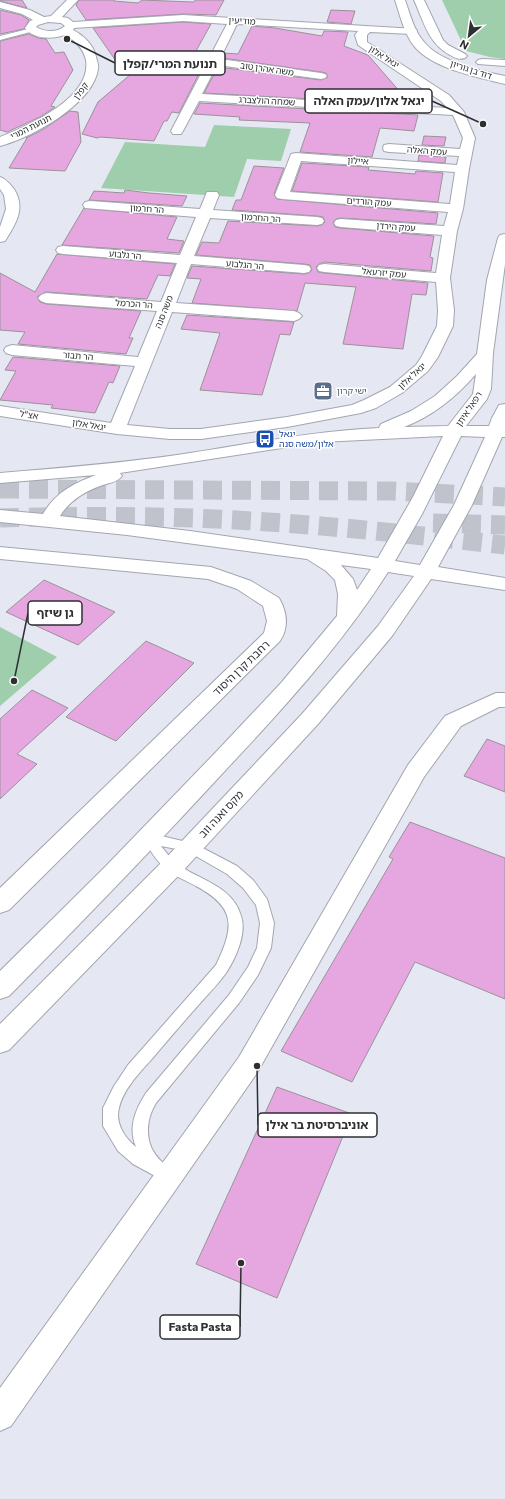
<svg xmlns="http://www.w3.org/2000/svg" width="505" height="1499" font-family="Commissioner,'Noto Sans Hebrew',sans-serif">
	<style>
		.green { fill: #9fceac }
		.building { fill: #e6a7e0; stroke: #9a9299 }
		.lines { fill: none; stroke-linecap: round; stroke-linejoin: round }
		.highway-tunnel { stroke: #c0c3cc; stroke-width: 19; stroke-dasharray: 19 10; stroke-linecap: butt }
		.lane-casing { stroke: #a3a6af; stroke-width: 2 }
		.street-casing { stroke: #a3a6af; stroke-width: 2 }
		.secondary-casing { stroke: #a3a6af; stroke-width: 2 }
		.lane { fill: #fff; fill-rule: evenodd }
		.street { fill: #fff; fill-rule: evenodd }
		.secondary { fill: #fff; fill-rule: evenodd }
		.labels { text-anchor: middle; stroke-width: 3; stroke-linejoin: round; paint-order: stroke }
		.far-street-label { font-size: 9px; fill: #2d2f32; stroke: #fff }
		.far-service-label { font-size: 9px; fill: #4e5e75; stroke: #fff; text-anchor: start }
		.far-transit-label { font-size: 9px; fill: #164399; stroke: #fff; text-anchor: start }
		.street-label { font-size: 11px; fill: #2d2f32; stroke: #fff }
		.leader { fill: none; stroke: #2d2f32; stroke-width: 1.5 }
		.callout-dot { fill: #2d2f32; stroke: #fff; stroke-width: 1.5 }
		.callout { fill: #fff; stroke: #2d2f32; stroke-width: 1.5 }
		.callout-label { font-size: 12px; text-anchor: middle; font-weight: bold; fill: #2d2f32 }
	</style>
	<rect width="100%" height="100%" fill="#e5e8f2"/>
	<!-- green -->
	<path class="green" d="M442,0h63v59l-15,-2 -24,-6z
		M214,125l77,4 -10,32 -34,-2 -13,38 -133,-9 24,-46 80,5z
		M0,627l57,30 -57,49z"/>
	<!-- building -->
	<path class="building" d="M0,0h22l5,8 -27,-7z
		M79,0h35v1l24,2 4,-3 51,2 3,-2h28l-8,15 -33,-1 -97,6 -10,-15z
		M0,10l21,5 8,5 -5,9 -24,5z
		M331,10l24,1 -4,13 -24,-2z
		M183,22l28,2 -15,27 14,1 -31,61 -7,-1 -5,9h-3l-10,20 -54,-4 -3,1 -15,-4 16,-32 33,-28h-6l-32,-46z
		M252,26l23,2 47,8 2,-5 24,1 -4,14 24,9 33,38 21,1 -2,11 -216,-12 14,-26 103,13 7,-3 -2,-4 -5,-1 -99,-14 2,-5 14,1z
		M29,34l9,4 8,1 9,14 9,-1 9,18 -22,36 4,1 -15,10 -33,15 -7,-2v-89z
		M200,103l218,12 -4,16 -34,-3 -8,29 -72,-5 10,-29 -71,-3 1,-3 -46,-3z
		M70,111l8,1 3,30 -16,29 -56,-3 18,-30h-1l18,-9z
		M424,136l22,1 -2,9 -22,-1z
		M419,155l27,2 -1,6 -27,-2z
		M302,163l67,4 -1,3 47,4 1,-3 27,2 -5,29 -146,-11z
		M254,166l30,2 -10,26 3,5 161,14 -2,11 -95,-6 -5,1 -3,3 2,5 6,1 93,8 -4,21 3,1 -2,13 -107,-9 -5,2 -3,3 2,5 6,1 104,10 -2,12 -14,-1 -9,55 -60,-5 13,-57 -51,-4 -8,28 -105,-8 9,-24 -14,-1 5,-12 112,8 5,-1 3,-3 -2,-5 -6,-1 -108,-9 6,-13 17,1 9,-22 89,5 5,-1 3,-3 -2,-5 -6,-1 -85,-6 4,-10h5z
		M125,190l24,3 38,3 -5,10 -93,-6 5,-9 30,2z
		M84,208l93,9 -10,22 17,2 -5,12 -117,-8z
		M57,254l118,10 -5,12 -12,-1 -11,24 -101,-7 -9,5 3,5 6,2 95,7 -12,27h4l-7,16 -108,-10 7,-12 -25,-2v-57l35,19z
		M187,315l107,7 -4,13 -10,-1 -18,61 -62,-5 20,-57 -39,-4z
		M13,357l107,9 -7,17 -4,-1 -14,31 -44,-5 2,-3 -53,-5 16,-29 -11,-1z
		M44,580l71,32 -37,33 -72,-33z
		M146,641l48,22 -78,78 -50,-24z
		M32,690l36,18 -51,46 20,10 -37,35v-80z
		M487,739l18,7v46l-41,-16z
		M410,822l95,36v141l-90,-37 -63,120 -71,-31 112,-192 -4,-2z
		M277,1087l75,27 -75,184 -81,-34z"/>
	<g class="lines">
		<!-- highway-tunnel -->
		<path class="highway-tunnel" d="M0,489l391,2 114,6
			M0,518c94,-3 188,-2 282,5 74,5 149,14 223,22
			M433,523l72,2"/>
		<defs>
			<path id="lane" d="M32,28l2,1v2l-34,9v-4z
				M149,833l46,11 42,22 16,14 14,19 7,24 -3,25 -13,27 -19,28 -83,100c-11,18 -12,42 5,58 5,5 12,8 15,15l-2,5 -6,2 -35,-19 -15,-13 -15,-25v-18l11,-22 14,-21 88,-100c18,-38 21,-57 -20,-79 -9,-5 -20,-9 -29,-16 -10,-8 -18,-21 -24,-32l1,-3zM161,846l26,5 40,23 16,14 13,17 4,18 -3,25 -9,19 -19,28 -83,98c-11,17 -18,35 -10,54 -12,-10 -21,-24 -17,-39 4,-18 20,-35 32,-48 17,-20 34,-40 51,-59 8,-9 17,-18 24,-28 10,-15 21,-40 15,-57 -8,-30 -42,-36 -64,-52 -6,-5 -11,-12 -16,-18z"/>
			<path id="street" d="M67,0h11l-16,17 6,1 5,4 110,-7 233,14 1,2 -5,3 -42,-2 -3,3v7l82,53 15,17 11,26 -6,31 -6,40 -6,22 -7,47 4,32 -1,16 -15,31 -10,14 -26,22 -26,15 -15,5 -74,14 -86,12h-31l-53,-5 -117,-18v-10l111,17 24,-57 -123,-11 -6,-2 -2,-3 2,-3 6,-2 126,12 19,-46 -111,-8 -5,-2 -3,-3 3,-3 5,-2 115,9 16,-39 -114,-9 -5,-1 -2,-3 2,-3 5,-1 117,9 16,-38 -111,-9 -2,-3 2,-3 5,-1 110,8 7,-17h10l2,3 -6,15 104,7 5,1 2,3 -2,3 -5,1 -107,-7 -16,38 110,9 5,1 2,3 -2,3 -5,1 -113,-9 -15,39 118,8 5,2 3,3 -3,3 -5,2 -122,-9 -45,113 43,4h31l86,-12 65,-12 12,-5 26,-13 26,-22 6,-9 15,-30 1,-16 -2,-28 -112,-10 -5,-1 -2,-3 2,-3 5,-1 112,9 6,-38 -101,-8 -5,-1 -2,-3 2,-3 5,-1 103,7 4,-14 -166,-13 -5,-1 -2,-3 15,-38 1,-3 5,-1 161,12 2,-9 -70,-4 -5,-1 -1,-3 1,-3 5,-1 71,5 3,-11 -10,-23 -254,-14 -16,30 -2,3h-8l-2,-3 56,-107 -44,-3 -109,7 -1,2c10,5 21,15 23,27 1,4 3,8 2,12 -5,35 -67,69 -98,77v-9c28,-11 92,-39 86,-77 -3,-12 -10,-19 -21,-25 -12,4 -31,5 -40,-7l5,-7 3,-1 -11,-6 -22,-6v-6l30,8 14,7 7,-1zM48,22l13,1 4,3c-8,7 -20,6 -29,1l2,-2zM237,24l121,7 -3,4 3,10 83,56 6,7 -245,-14 15,-29 104,14 4,-1 2,-2 -2,-2 -4,-1 -101,-14zM301,161l154,11 -5,32 -160,-12z
				M0,177c6,2 10,7 14,12 12,19 2,35 -9,52l-5,1v-15l6,-18 -2,-14 -4,-6z
				M0,547l211,20 40,14 28,17c8,14 10,29 1,43l-271,269 -9,3v-25l264,-255 3,-12 -4,-15 -26,-17 -29,-10 -208,-20z
				M496,693h9v14h-6l-38,19 -37,51 -167,296 -246,353 -11,5v-43l239,-331 169,-292 37,-49z"/>
			<path id="secondary" d="M395,0h10c5,14 9,31 19,42 16,20 57,29 81,34v8c-28,-7 -72,-15 -91,-38 -10,-13 -14,-31 -19,-46z
				M414,0h10l19,40 5,5 17,9 2,2 -2,2c-6,2 -10,0 -15,-3 -22,-12 -26,-33 -36,-55z
				M482,59l23,1v6l-27,-2 -2,-2 2,-2z
				M505,234v30l-12,89 -2,36 -4,10 -21,27h23l3,-8 7,-13 6,-1v33h-3l-30,68 -34,62 67,11v12l-74,-11 -39,57 -74,88 -138,150 -171,176 -9,3v-29l164,-164 138,-146 76,-88 36,-50 -26,-4c-47,74 -107,139 -167,203 -69,75 -140,148 -212,221l-9,3v-28l105,-104 111,-115 65,-69 56,-67 1,-22 -3,-14 -9,-9 -19,-12 -180,-24 -127,-13v-12l43,4c12,-21 31,-31 53,-39l-96,8v-10c61,-5 123,-10 184,-19 66,-10 128,-23 195,-26l2,-4 30,-13 24,-15 22,-20 20,-22 10,-74 11,-42 2,-3zM476,374l-3,20 -25,32 -44,1c29,-11 52,-30 72,-53zM443,436l-30,61 -35,61 -188,-27 -130,-15c9,-15 24,-24 40,-30 7,-3 17,-3 22,-10l-2,-3 201,-31zM461,436l24,1 -31,68 -34,60 -25,-4 27,-47zM341,565l30,4 -14,21 -4,-11z"/>
		</defs>
		<!-- lane casing -->
		<use href="#lane" class="lane-casing"/>
		<!-- street casing -->
		<use href="#street" class="street-casing"/>
		<!-- secondary casing -->
		<use href="#secondary" class="secondary-casing"/>
		<!-- lane -->
		<use href="#lane" class="lane"/>
		<!-- street -->
		<use href="#street" class="street"/>
		<!-- secondary -->
		<use href="#secondary" class="secondary"/>
	</g>
	<!-- icons -->
	<defs>
		<symbol id="office-square" viewBox="-11 -11 22 22"><rect x="-9" y="-9" width="18" height="18" rx="4" fill="#5c6f8a" stroke="#fff"/><path d="M-6-3h4V-5.5h4V-3h4V5H-6ZM-1-4.5V-3h2v-1.5ZM-6 0V1H6V0Z" fill="#fff"/></symbol>
		<symbol id="bus-square" viewBox="-11 -11 22 22"><rect x="-9" y="-9" width="18" height="18" rx="4" fill="#1a4fb4" stroke="#fff"/><path d="M-5-6H5V4H4V6H2V4H-2V6H-4V4H-5ZM-3.5-4V0h7V-4ZM-3.5 1.2v1.5H-2V1.2ZM2 1.2v1.5H3.5V1.2Z" fill="#fff"/></symbol>
	</defs>
	<g fill-rule="evenodd">
		<use href="#office-square" x="312" y="380" width="22" height="22"/>
		<use href="#bus-square" x="254" y="428" width="22" height="22"/>
	</g>
	<g class="labels">
		<!-- far-street labels -->
		<g class="far-street-label">
			<text transform="translate(242 21) rotate(3)" y="3">מודיעין</text>
			<text transform="translate(384 57) rotate(32)" y="3">יגאל אלון</text>
			<text transform="translate(267 69) rotate(8)" y="3">משה אהרן טוב</text>
			<text transform="translate(471 70) rotate(18)" y="3">דוד בן גוריון</text>
			<text transform="translate(81 91) rotate(-53)" y="3">קפלן</text>
			<text transform="translate(267 101) rotate(3)" y="3">שמחה הולצברג</text>
			<text transform="translate(31 127) rotate(-27)" y="3">תנועת המרי</text>
			<text transform="translate(427 151) rotate(4)" y="3">עמק האלה</text>
			<text transform="translate(358 161) rotate(4)" y="3">איילון</text>
			<text transform="translate(369 202) rotate(4)" y="3">עמק הורדים</text>
			<text transform="translate(147 209) rotate(4)" y="3">הר חרמון</text>
			<text transform="translate(261 218) rotate(4)" y="3">הר החרמון</text>
			<text transform="translate(396 227) rotate(4)" y="3">עמק הירדן</text>
			<text transform="translate(125 255) rotate(5)" y="3">הר גלבוע</text>
			<text transform="translate(245 265) rotate(5)" y="3">הר הגלבוע</text>
			<text transform="translate(384 273) rotate(5)" y="3">עמק יזרעאל</text>
			<text transform="translate(134 304) rotate(4)" y="3">הר הכרמל</text>
			<text transform="translate(164 312) rotate(-68)" y="3">משה סנה</text>
			<text transform="translate(78 356) rotate(5)" y="3">הר תבור</text>
			<text transform="translate(412 376) rotate(-43)" y="3">יגאל אלון</text>
			<text transform="translate(469 409) rotate(-56)" y="3">רפאל איתן</text>
			<text transform="translate(29 415) rotate(9)" y="3">אצ"ל</text>
			<text transform="translate(89 425) rotate(9)" y="3">יגאל אלון</text>
		</g>
		<!-- far-service labels -->
		<g class="far-service-label">
			<text x="337" y="394">ישי קרון</text>
		</g>
		<!-- far-transit labels -->
		<g class="far-transit-label">
			<text x="279" y="437">יגאל<tspan x="279" dy="10">אלון/משה סנה</tspan></text>
		</g>
		<!-- street labels -->
		<g class="street-label">
			<text transform="translate(241 668) rotate(-44)" y="4">רחבת קרן היסוד</text>
			<text transform="translate(221 814) rotate(-47)" y="4">מקס ואנה ווב</text>
		</g>
	</g>
	<!-- callouts -->
	<path class="leader" d="M67 39L115 63M483 124L432 101M14 681L28 613M257 1066L258 1125M241 1263L240 1327"/>
	<g class="callout-dot">
		<circle cx="67" cy="39" r="4"/>
		<circle cx="483" cy="124" r="4"/>
		<circle cx="14" cy="681" r="4"/>
		<circle cx="257" cy="1066" r="4"/>
		<circle cx="241" cy="1263" r="4"/>
	</g>
	<g class="callout">
		<rect x="115" y="51" width="110" height="24" rx="4"/>
		<rect x="305" y="89" width="127" height="24" rx="4"/>
		<rect x="28" y="601" width="54" height="24" rx="4"/>
		<rect x="258" y="1113" width="119" height="24" rx="4"/>
		<rect x="160" y="1315" width="80" height="24" rx="4"/>
	</g>
	<g class="callout-label">
		<text x="170" y="68">תנועת המרי/קפלן</text>
		<text x="369" y="105">יגאל אלון/עמק האלה</text>
		<text x="55" y="617">גן שיזף</text>
		<text x="317" y="1129">אוניברסיטת בר אילן</text>
		<text x="200" y="1331">Fasta Pasta</text>
	</g>
	<!-- north arrow -->
	<g transform="translate(469 36) rotate(209)" stroke="#ffffff" stroke-width="3" paint-order="stroke">
	<path d="M0-3L7 15L0 10L-7 15Z" fill="#2d2f32"/>
	<text y="-6" font-size="11" font-weight="bold" text-anchor="middle" fill="#2d2f32">N</text>
	</g>
</svg>
